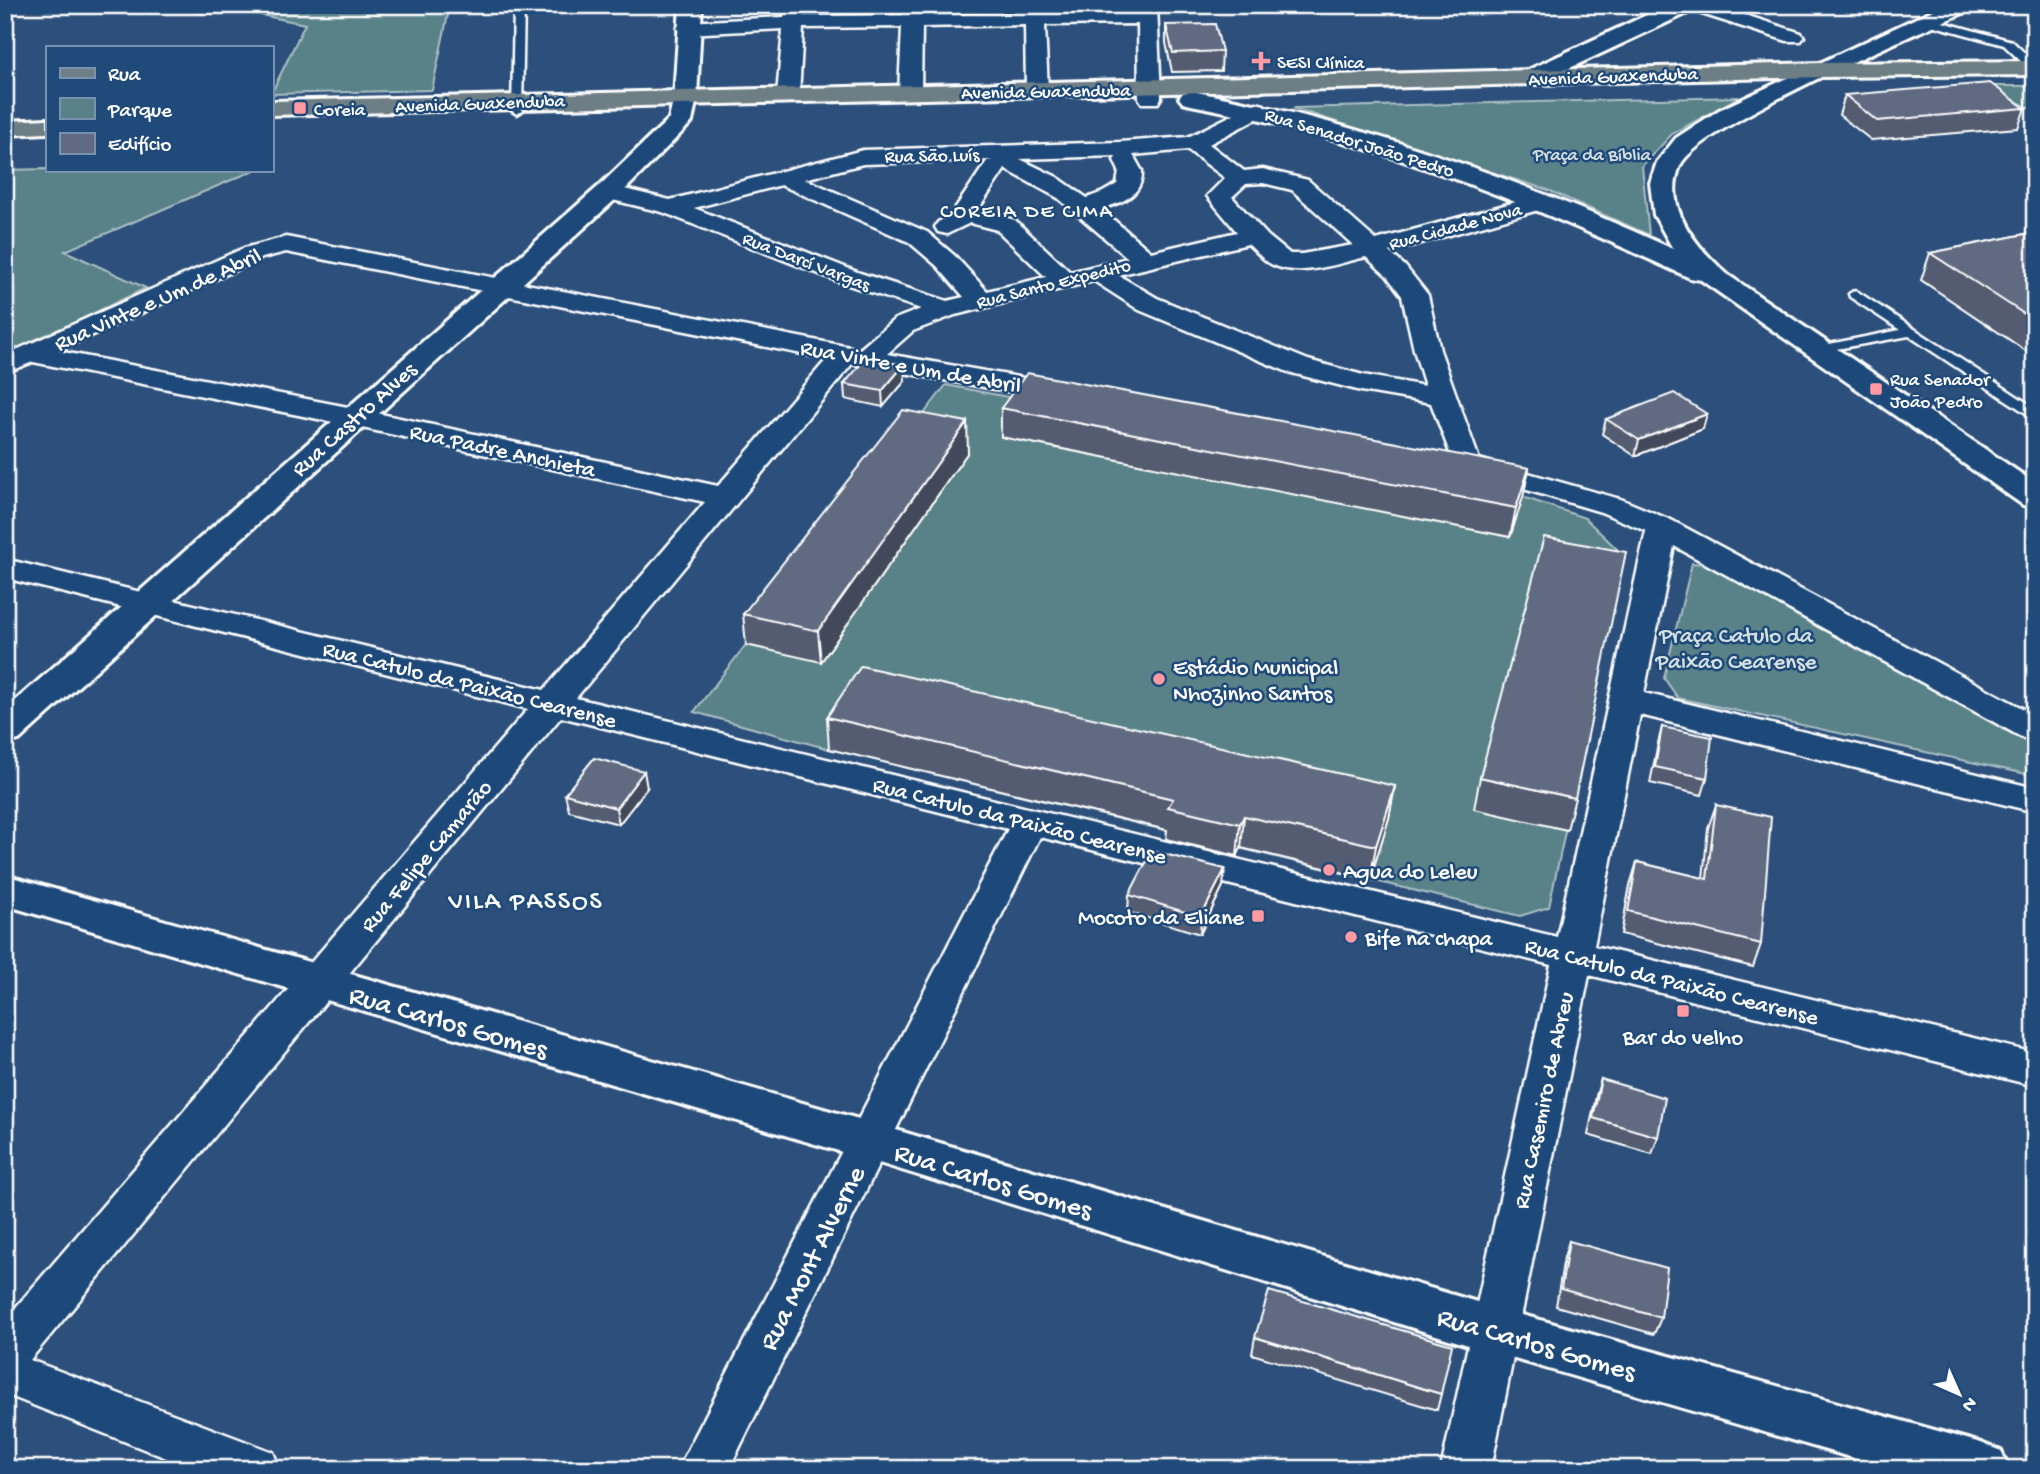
<svg xmlns="http://www.w3.org/2000/svg" width="2040" height="1474" font-family="'Gochi Hand',sans-serif">
	<style>
		.green { fill: #588288; stroke: #acc0c4; stroke-width: 2 }
		.lines { fill: none; stroke-linecap: round; stroke-linejoin: round }
		.service-casing { stroke: #fff; stroke-width: 5 }
		.minor-casing { stroke: #fff; stroke-width: 5 }
		.tertiary-casing { stroke: #fff; stroke-width: 6 }
		.secondary-casing { stroke: #fff; stroke-width: 6 }
		.primary-casing { stroke: #fff; stroke-width: 6 }
		.service { fill: #1f4a7a; fill-rule: evenodd }
		.minor { fill: #1f4a7a; fill-rule: evenodd }
		.tertiary { fill: #1f4a7a; fill-rule: evenodd }
		.secondary { fill: #1f4a7a; fill-rule: evenodd }
		.primary { fill: #6d7e84; fill-rule: evenodd }
		.wall { fill: #535b6f; stroke: #fff; stroke-width: 2 }
		.shaded-wall { fill: #434a5a; stroke: #fff; stroke-width: 2 }
		.building { fill: #606a81; stroke: #fff; stroke-width: 2 }
		.poi-dot { fill: #ff9aa2; stroke: #1f4a7a; stroke-width: 2.5 }
		.labels { text-anchor: middle; stroke-width: 5; stroke-linejoin: round; paint-order: stroke }
		.far-poi-label { font-size: 19px; fill: #fff; stroke: #1f4a7a; text-anchor: start }
		.far-street-label { font-size: 19px; fill: #fff; stroke: #1f4a7a }
		.far-park-label { font-size: 19px; fill: #d5e0e1; stroke: #1f4a7a }
		.far-neighbourhood-label { font-size: 21px; letter-spacing: 2px; fill: #fff; stroke: #1f4a7a }
		.street-label { font-size: 23px; fill: #fff; stroke: #1f4a7a }
		.park-label { font-size: 23px; fill: #d5e0e1; stroke: #1f4a7a }
		.poi-label { font-size: 23px; fill: #fff; stroke: #1f4a7a; text-anchor: start }
		.quarter-label { font-size: 26px; letter-spacing: 2px; fill: #fff; stroke: #1f4a7a }
		.near-street-label { font-size: 28px; fill: #fff; stroke: #1f4a7a }
	</style>
	<rect width="100%" height="100%" fill="#2c507b"/>
	<filter id="ink" filterUnits="userSpaceOnUse"><feTurbulence type="fractalNoise" baseFrequency=".0143" numOctaves="2"/><feDisplacementMap in="SourceGraphic" scale="14" xChannelSelector="R" yChannelSelector="G"/><feConvolveMatrix kernelMatrix="1 2 1 2 8 2 1 2 1" color-interpolation-filters="sRGB"/></filter>
	<g filter="url(#ink)">
		<!-- green -->
		<path class="green" d="M271,5h179l-18,85 -161,4 34,-70 -49,-10z
			M1966,86h69v25l-23,-12z
			M1739,97l-67,37 -30,32 7,69 -101,-45 -255,-82z
			M47,169v1h208l-190,81 81,37 -141,68v-186z
			M946,385l577,112 62,21 34,33 -1,32 -69,324 -29,9 -691,-167 -135,-37z
			M1692,563l24,2 319,178v33l-357,-78 -14,-20z"/>
		<g class="lines">
			<defs>
				<path id="service" d="M41,5h64l-17,6 -42,-3z
					M514,5h10l-2,106 -5,3 -5,-3z
					M1928,18l84,23 23,22v8l-5,-1 -26,-25 -80,-22v-4z
					M1855,290l180,118v11l-126,-83 -95,17v-6l86,-17 -50,-33 -1,-3z"/>
				<path id="minor" d="M785,5h20l-1,11 99,-1v-10h20v10l101,-2v-8h20v8l93,-1v-7h20l4,93 -3,5h-16l-3,-5 -1,-74 -93,1 3,65 -3,5h-16l-3,-5 -1,-65 -103,2 -1,65 -3,5h-16l-3,-5 3,-65 -99,1 -4,67 -3,5h-16l-3,-5 6,-66 -96,5 -7,-2 -3,-4 3,-4 7,-2 97,-5z
					M1683,5h31l87,28 3,4 -3,4h-14l-101,-32z
					M1256,103l8,2 3,5 -3,5 -55,29 35,27 19,-2 45,11 68,60 165,-45 8,2 4,5 -4,5 -160,45 16,14 23,29 12,55 39,109 144,41 50,21 362,194v26l-12,-3 -349,-192 -30,147 391,95v24l-395,-97 -46,231 441,107v33l-446,-111 -98,494h-50l110,-504 -511,-128 -311,632h-51l330,-640 -447,-112 -531,643 243,92 7,17h-86l-189,-75v-74l523,-611 -523,-131v-19l539,131 161,-188 -352,-76 -320,-64 -28,11v-18l239,-107 42,-11 574,112 35,-30 26,-10 -79,-26 -180,-71 -62,-15 -4,-5 4,-5 8,-2 62,15 193,-50 257,-8 68,-5zM1188,150l37,28 -18,18 30,36 -86,20 -50,-43c20,-6 42,-13 41,-38l-9,-16zM1117,156l-3,4 5,11 -2,13 -14,8 -16,6 -30,-21 -37,-18zM992,160l-5,1 -37,55 -12,6 -3,5 3,5 9,2 23,-11 27,7 49,47 -59,14 -32,-35 -28,-24 -122,-53 58,-15zM1005,169l53,29 70,60 -58,14 -55,-52 -37,-10zM1263,183l29,7 61,55 -51,9h-12l-22,-18 -36,-39 14,-13zM781,185l128,57 28,24 27,31 -17,4 -87,-28 -166,-65zM1248,244c8,7 16,17 25,21 27,13 66,-2 93,-8l21,19 15,20 12,54 11,36 -62,-11 -55,-15 -151,-62 -39,-23zM286,252l541,107 -109,127 -365,-78 -295,-57 204,-93zM1094,281l45,29 149,62 73,19 70,12 25,66 145,43 45,19 -89,406 -981,-239 276,-334 212,37 10,-2 4,-6 -4,-6 -10,-2 -177,-31 26,-23 42,-16z"/>
				<path id="tertiary" d="M680,5h22l-5,92 -5,25 -75,76 -598,542 -14,3v-33l594,-524 70,-67 5,-22z
					M1668,5h29l-3,5 -154,72h-16l-4,-5 4,-5z
					M5,875l864,247 625,185 487,136 20,8 8,18h-118l-397,-116 -625,-193 -864,-255z"/>
				<path id="secondary" d="M1944,5h29l-3,5c-50,22 -273,116 -290,156 -18,43 18,82 48,109l307,208v25l-12,-3 -322,-225 -11,-2c-161,-75 -323,-140 -499,-173l-8,-2 -4,-5 4,-5 8,-2c168,31 327,87 482,158l-19,-34 -4,-32 7,-21 19,-24 43,-28z"/>
				<path id="primary" d="M2035,61v14l-213,2 -1551,38v-14l1551,-38z
					M47,119v14l-42,2v-14z"/>
			</defs>
			<!-- service casing -->
			<use href="#service" class="service-casing"/>
			<!-- minor casing -->
			<use href="#minor" class="minor-casing"/>
			<!-- tertiary casing -->
			<use href="#tertiary" class="tertiary-casing"/>
			<!-- secondary casing -->
			<use href="#secondary" class="secondary-casing"/>
			<!-- primary casing -->
			<use href="#primary" class="primary-casing"/>
			<!-- service -->
			<use href="#service" class="service"/>
			<!-- minor -->
			<use href="#minor" class="minor"/>
			<!-- tertiary -->
			<use href="#tertiary" class="tertiary"/>
			<!-- secondary -->
			<use href="#secondary" class="secondary"/>
			<!-- primary -->
			<use href="#primary" class="primary"/>
		</g>
		<!-- wall -->
		<path class="wall" d="M155,5h62l-15,8 -47,-7z
			M1166,25l56,26 -1,20 -49,1 -6,-29z
			M1845,95l180,13 -7,20 -147,12 -32,-25z
			M2035,232v125l-114,-77 9,-27z
			M905,381l-22,26 -38,-8 -1,-15z
			M1001,408l528,60 -6,29 -13,40 -509,-100z
			M1606,419l97,10 -68,27 -33,-22z
			M968,452l-147,210 -75,-17 -3,-31z
			M827,717l568,69 -6,32 -19,61 -129,-31 -4,8 -71,-17 1,-9 -338,-81z
			M1662,727l45,51 -5,17 -52,-12 8,-40z
			M1480,777l95,21 -8,32 -93,-21z
			M647,788l-28,36 -50,-13 -4,-17z
			M1716,805l45,139 -8,23 -132,-33 9,-49 7,-23 66,16 5,-50z
			M1223,886l-23,48 -72,-22 1,-17z
			M1601,1079l57,58 -6,17 -64,-19 8,-39z
			M1569,1241l92,77 -7,16 -98,-28 8,-49z
			M1255,1337l186,57 -4,16 -185,-56z"/>
		<!-- shaded-wall -->
		<path class="shaded-wall" d="M200,5h17l-15,8z
			M904,365l1,16 -22,26 -1,-16z
			M1707,414l-4,15 -68,27 4,-16z
			M967,422l1,30 -147,210 -3,-31z
			M1529,468l-6,29 -13,40 6,-29z
			M644,771l3,17 -28,36 -3,-16z
			M1395,786l-6,32 -19,61 6,-33z
			M1244,816l-3,32 -4,8 3,-32z
			M1225,869l-2,17 -23,48 1,-17z"/>
		<!-- building -->
		<path class="building" d="M1215,24l7,27 -49,2 -7,-28z
			M1990,83l35,25 -148,13 -32,-26z
			M2035,232v89l-105,-68z
			M866,358l38,7 -22,26 -38,-7z
			M1027,373l502,95 -13,40 -515,-100z
			M1674,393l33,21 -68,26 -33,-21z
			M903,410l64,12 -149,209 -75,-17z
			M1544,537l82,15 -51,246 -95,-21z
			M861,666l534,120 -19,60 -132,-30 -4,8 -72,-17 5,-8 -346,-82z
			M1662,727l50,10 -5,41 -52,-11z
			M594,758l50,13 -28,37 -51,-14z
			M1716,805l55,12 -10,127 -133,-33 9,-49 70,17z
			M1152,851l73,18 -24,48 -72,-22z
			M1601,1079l64,19 -7,39 -65,-19z
			M1569,1241l98,27 -6,50 -100,-29z
			M1269,1291l183,54 -11,49 -186,-57z"/>
	</g>
	<!-- markers -->
	<g class="poi-dot">
		<path d="M1257.5 50.5h7v7h7v7h-7v7h-7v-7h-7v-7h7z"/>
		<rect x="293" y="101" width="14" height="14" rx="3.5"/>
		<rect x="1869" y="382" width="14" height="14" rx="3.5"/>
		<circle cx="1159" cy="679" r="7"/>
		<circle cx="1329" cy="870" r="7"/>
		<rect x="1251" y="909" width="14" height="14" rx="3.5"/>
		<circle cx="1351" cy="937" r="7"/>
		<rect x="1676" y="1004" width="14" height="14" rx="3.5"/>
	</g>
	<g class="labels">
		<!-- far-poi labels -->
		<g class="far-poi-label">
			<text x="1277" y="68">SESI Clínica</text>
			<text x="314" y="115">Coreia</text>
			<text x="1890" y="385">Rua Senador<tspan x="1890" dy="22">João Pedro</tspan></text>
		</g>
		<!-- far-street labels -->
		<g class="far-street-label">
			<text transform="translate(1613 75) rotate(-2)" y="7">Avenida Guaxenduba</text>
			<text transform="translate(1046 90) rotate(-1)" y="7">Avenida Guaxenduba</text>
			<text transform="translate(480 102) rotate(-2)" y="7">Avenida Guaxenduba</text>
			<text transform="translate(1360 141) rotate(17)" y="7">Rua Senador João Pedro</text>
			<text transform="translate(932 154) rotate(-1)" y="7">Rua São Luís</text>
			<text transform="translate(1455 225) rotate(-15)" y="7">Rua Cidade Nova</text>
			<text transform="translate(807 260) rotate(21)" y="7">Rua Darcí Vargas</text>
			<text transform="translate(1053 282) rotate(-14)" y="7">Rua Santo Expedito</text>
		</g>
		<!-- far-park labels -->
		<g class="far-park-label">
			<text x="1592" y="160">Praça da Bíblia</text>
		</g>
		<!-- far-neighbourhood labels -->
		<g class="far-neighbourhood-label">
			<text x="1027" y="217">COREIA DE CIMA</text>
		</g>
		<!-- street labels -->
		<g class="street-label">
			<text transform="translate(157 298) rotate(-24)" y="8">Rua Vinte e Um de Abril</text>
			<text transform="translate(911 365) rotate(10)" y="8">Rua Vinte e Um de Abril</text>
			<text transform="translate(353 418) rotate(-42)" y="8">Rua Castro Alves</text>
			<text transform="translate(503 449) rotate(12)" y="8">Rua Padre Anchieta</text>
			<text transform="translate(470 683) rotate(14)" y="8">Rua Catulo da Paixão Cearense</text>
			<text transform="translate(1020 819) rotate(14)" y="8">Rua Catulo da Paixão Cearense</text>
			<text transform="translate(425 855) rotate(-50)" y="8">Rua Felipe Camarão</text>
			<text transform="translate(1672 980) rotate(14)" y="8">Rua Catulo da Paixão Cearense</text>
			<text transform="translate(1542 1100) rotate(-78)" y="8">Rua Casemiro de Abreu</text>
		</g>
		<!-- park labels -->
		<g class="park-label">
			<text x="1736" y="642">Praça Catulo da<tspan x="1736" dy="26">Paixão Cearense</tspan></text>
		</g>
		<!-- poi labels -->
		<g class="poi-label">
			<text x="1173" y="674">Estádio Municipal<tspan x="1173" dy="26">Nhozinho Santos</tspan></text>
			<text x="1343" y="878">Agua do Leleu</text>
			<text x="1244" y="924" text-anchor="end">Mocoto da Eliane</text>
			<text x="1365" y="945">Bife na chapa</text>
			<text x="1683" y="1044" text-anchor="middle">Bar do velho</text>
		</g>
		<!-- quarter labels -->
		<g class="quarter-label">
			<text x="526" y="908">VILA PASSOS</text>
		</g>
		<!-- near-street labels -->
		<g class="near-street-label">
			<text transform="translate(449 1020) rotate(16)" y="10">Rua Carlos Gomes</text>
			<text transform="translate(994 1179) rotate(17)" y="10">Rua Carlos Gomes</text>
			<text transform="translate(810 1257) rotate(-63)" y="10">Rua Mont Alverne</text>
			<text transform="translate(1537 1342) rotate(16)" y="10">Rua Carlos Gomes</text>
		</g>
	</g>
	<!-- margin -->
	<rect width="2040" height="1474" fill="none" stroke="#1f4a7a" stroke-width="28"/>
	<rect x="14" y="14" width="2012" height="1446" fill="none" stroke="#fff" stroke-width="2.5" filter="url(#ink)"/>
	<!-- legend -->
	<rect x="46" y="46" width="228" height="126" fill="#1f4a7a" stroke="#7992af" stroke-width="2"/>
	<rect x="60" y="68" width="35" height="10" fill="#6d7e84" stroke="#7992af" stroke-width="2"/>
	<text x="108" y="80" font-size="21" fill="#ffffff">Rua</text>
	<rect x="60" y="98" width="35" height="21" fill="#588288" stroke="#7992af" stroke-width="2"/>
	<text x="108" y="116" font-size="21" fill="#ffffff">Parque</text>
	<rect x="60" y="133" width="35" height="21" fill="#606a81" stroke="#7992af" stroke-width="2"/>
	<text x="108" y="150" font-size="21" fill="#ffffff">Edifício</text>
	<!-- north arrow -->
	<g transform="translate(1959 1394) rotate(135)" stroke="#1f4a7a" stroke-width="5" paint-order="stroke">
	<path d="M0-5L12 26L0 18L-12 26Z" fill="#ffffff"/>
	<text y="-10" font-size="19" font-weight="bold" text-anchor="middle" fill="#ffffff">N</text>
	</g>
</svg>
